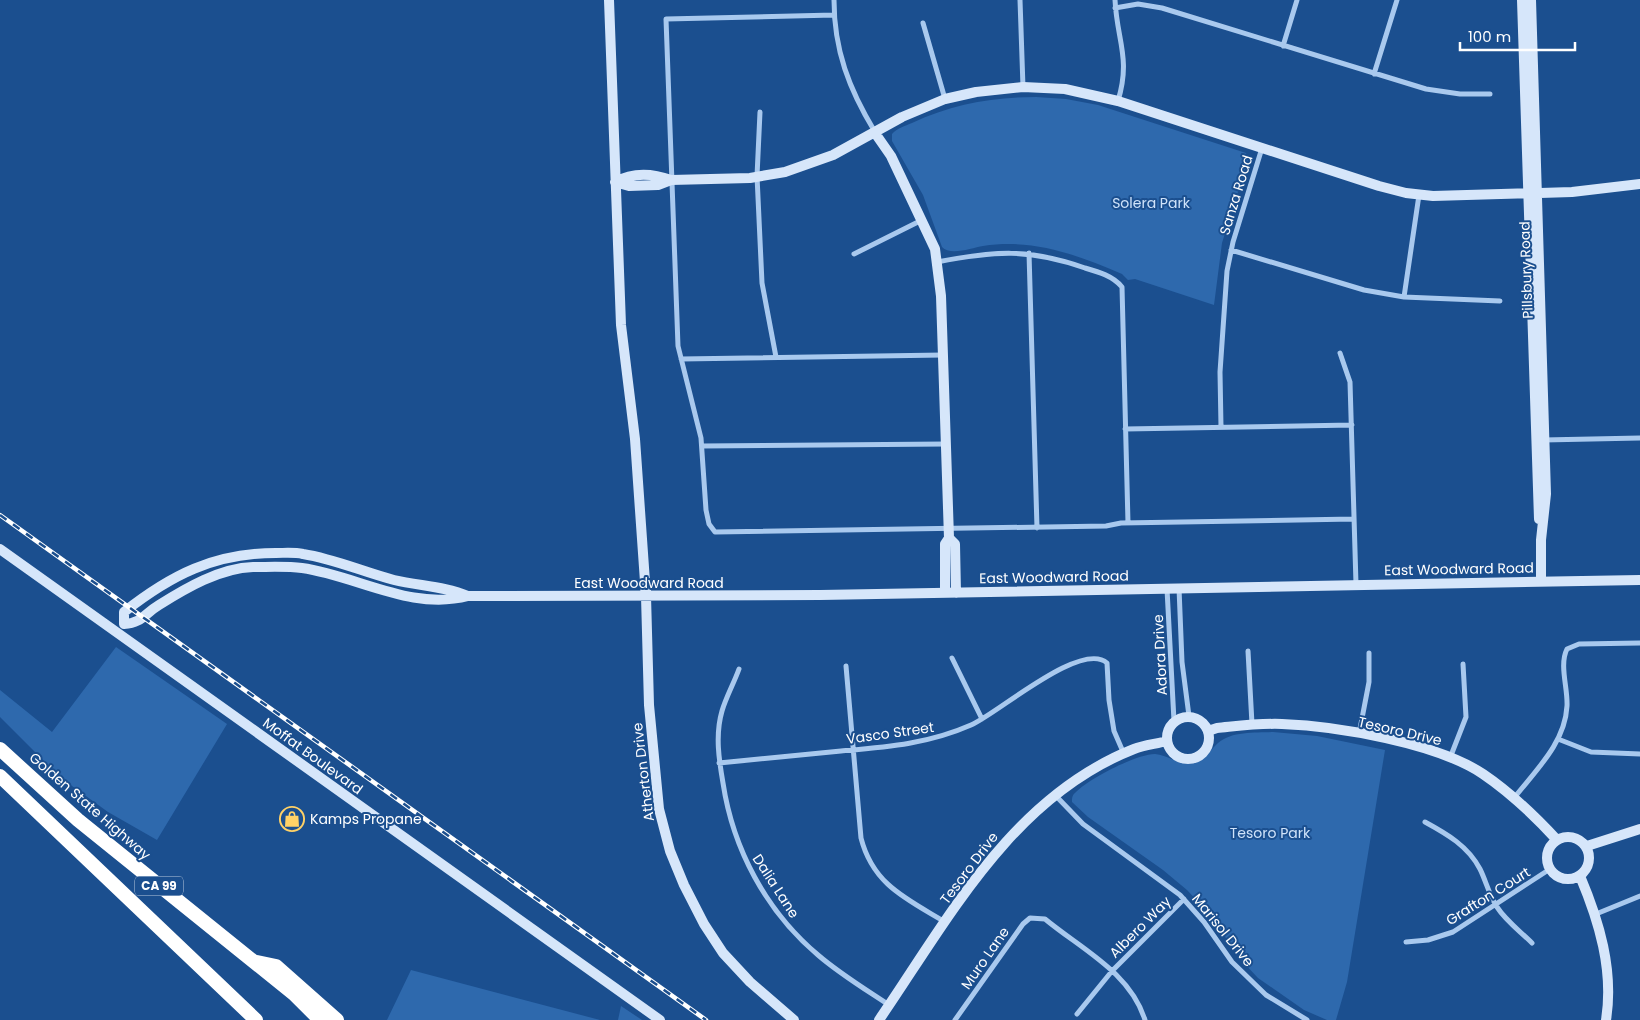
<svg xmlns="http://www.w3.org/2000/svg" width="1640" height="1020" font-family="Poppins,sans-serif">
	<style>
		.green { fill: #2e69ad }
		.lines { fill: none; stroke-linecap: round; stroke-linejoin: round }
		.street { stroke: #a9c9ee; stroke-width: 5 }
		.secondary { stroke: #d6e6fa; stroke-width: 10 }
		.highway { stroke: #fff; stroke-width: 14 }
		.rail-casing { stroke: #fff; stroke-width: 4.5 }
		.rail { stroke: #1b4f8f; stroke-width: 2.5; stroke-dasharray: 8; stroke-linecap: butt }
		.labels { text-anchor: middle; stroke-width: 4; stroke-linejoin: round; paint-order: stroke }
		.shield { fill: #1b4f8f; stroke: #bbcadd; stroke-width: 1 }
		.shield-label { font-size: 12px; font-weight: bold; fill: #fff }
		.street-label { font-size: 14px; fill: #fff; stroke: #1b4f8f }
		.park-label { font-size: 14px; fill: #cfe3fa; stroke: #1b4f8f }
		.poi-label { font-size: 14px; fill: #fff; stroke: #1b4f8f; text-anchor: start }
	</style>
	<rect width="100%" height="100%" fill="#1b4f8f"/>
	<!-- green -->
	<path class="green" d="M1036,97l30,2 32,6 148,48 2,7 -26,83 -8,62 -79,-26 -7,1 -6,-6c-44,-19 -89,-36 -139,-28 -11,2 -33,10 -41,1l-19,-52 -31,-54v-7c5,-6 13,-8 20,-11 40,-19 81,-26 124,-26z
		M116,647l111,77 -70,116 -49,-28 -47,-34 -61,-61v-27l52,42z
		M1273,732l44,4 68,14 -38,232 -11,38h-9l-23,-10 -46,-32 -15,-16 -37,-52 -19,-20 -24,-20 -75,-53 -16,-15c0,-4 0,-7 4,-10 13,-13 60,-38 79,-38 14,1 26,13 40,9 11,-4 15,-13 23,-20 14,-12 37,-10 55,-11z
		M411,970l189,50h-213z
		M621,1006l21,14h-24z"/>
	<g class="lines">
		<!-- street -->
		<path class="street" d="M834,0c0,50 15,89 41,132
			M1020,0l3,87
			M1115,0c2,41 16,58 3,101
			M1115,8l23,-4 24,4 264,81 34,5h30
			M834,15l-168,4 12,327 23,92 5,72 3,14 6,8 391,-6 15,-3 233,-4
			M923,23l22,76
			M1283,46l14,-46
			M1374,74l23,-74
			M760,112l-3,64 5,107 14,74
			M1231,250l133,40 40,7 15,-102
			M1029,253l8,275
			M854,254l68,-34
			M937,262c58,-11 91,-14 148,6 14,4 28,8 37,19l6,236
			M1404,297l96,4
			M1340,353l10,29 6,202
			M681,359l262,-4
			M1221,427l-1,-55 7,-101 6,-29 29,-94
			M1125,429l227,-4
			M1543,440l97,-2
			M702,446l244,-2
			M1179,588l3,74 7,54
			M1167,589l7,132
			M1248,651l4,73
			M952,658l30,61
			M846,666l15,172c12,47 46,61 84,84
			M739,669c-5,14 -13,28 -17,42 -7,24 -3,49 1,72 10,66 43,128 95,172 22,19 47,34 71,50
			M1359,734l10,-52v-29
			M1558,739l33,13 49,2
			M1450,758l16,-41 -3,-53
			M719,763c41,-4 81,-8 122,-12 46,-4 87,-7 130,-26 26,-11 110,-85 136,-62l2,37 5,31 10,23
			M1055,795l28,29 97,71 24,27 28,40 34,33 41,25
			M1514,798c22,-28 51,-55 53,-92 1,-18 -8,-41 0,-57l12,-5 61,-1
			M1425,822c22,12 43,24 55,47 6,12 9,26 17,38 9,14 23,24 35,36
			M1596,914l44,-18
			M1406,942l22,-2 25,-8 97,-63
			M1077,1014l35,-43 72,-72
			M955,1020l68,-96 7,-6 15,1c36,30 85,53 100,101"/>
		<!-- secondary -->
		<path class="secondary" d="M609,0l12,325 14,114 11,157 3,109 10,104 11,42 14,34 20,39 19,29 27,29 44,38
			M1522,0l17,519
			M1531,0l15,494 -5,46v42
			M875,133l16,23 44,93 6,47 8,242 -4,6v49
			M615,182l14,4 29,-1 13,-5 79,-2 35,-6 48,-17 69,-38 43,-18 31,-7 47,-5 42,2 53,12 261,85 27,7 27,3 139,-4 68,-8
			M615,182c18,-10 37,-9 56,-2
			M949,538l6,6 1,49
			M0,549l660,471
			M124,624c18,-1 20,-10 35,-19 27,-17 61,-37 94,-38 16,0 34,-1 49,1 56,8 109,43 166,28l352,-1 820,-15
			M124,624v-12c47,-37 90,-59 152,-59 9,0 18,-1 27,1 32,5 60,18 91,26 25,6 51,6 74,16
			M1167 738a21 21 0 1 1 42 0a21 21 0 1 1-42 0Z
			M1208,731l9,-3c21,-2 43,-5 65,-4 55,2 155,19 201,50 28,19 51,41 74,66
			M1547 858a21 21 0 1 1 42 0a21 21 0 1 1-42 0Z
			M1587,846l53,-17
			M1580,876c19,45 34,94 26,144
			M879,1020c70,-102 133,-223 255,-271 10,-4 22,-5 33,-8"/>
		<!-- highway -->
		<path class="highway" d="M0,749l78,71 216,174 26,26
			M0,776l256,244
			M257,962l19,4 61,54"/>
		<defs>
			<path id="rail" d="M0,515l706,505"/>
		</defs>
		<!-- rail casing -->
		<use href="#rail" class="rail-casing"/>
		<!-- rail -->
		<use href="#rail" class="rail"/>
	</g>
	<!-- icons -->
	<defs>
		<symbol id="shop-ring" viewBox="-11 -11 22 22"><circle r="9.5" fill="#1b4f8f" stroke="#ffd166" stroke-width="1.5"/><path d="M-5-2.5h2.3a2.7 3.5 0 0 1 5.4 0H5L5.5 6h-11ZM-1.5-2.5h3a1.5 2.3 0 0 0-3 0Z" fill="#ffd166"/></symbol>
	</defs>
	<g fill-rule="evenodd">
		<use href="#shop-ring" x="278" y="805" width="28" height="28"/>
	</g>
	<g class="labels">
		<!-- shield labels -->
		<rect class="shield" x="135" y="876.5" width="48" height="19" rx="4"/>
		<g class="shield-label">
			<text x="159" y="890">CA 99</text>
		</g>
		<!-- street labels -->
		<g class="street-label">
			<text transform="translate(1236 195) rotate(-73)" y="5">Sanza Road</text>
			<text transform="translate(1526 270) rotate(-92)" y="5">Pillsbury Road</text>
			<text transform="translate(1459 569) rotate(-1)" y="5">East Woodward Road</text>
			<text transform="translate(1054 577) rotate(-1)" y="5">East Woodward Road</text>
			<text x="649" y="588">East Woodward Road</text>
			<text transform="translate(1160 655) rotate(-93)" y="5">Adora Drive</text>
			<text transform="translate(1400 731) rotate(13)" y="5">Tesoro Drive</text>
			<text transform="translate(890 733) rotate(-8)" y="5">Vasco Street</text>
			<text transform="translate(313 756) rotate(36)" y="5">Moffat Boulevard</text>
			<text transform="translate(643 772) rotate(-97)" y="5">Atherton Drive</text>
			<text transform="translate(90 806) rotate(41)" y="5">Golden State Highway</text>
			<text transform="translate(969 868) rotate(-53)" y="5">Tesoro Drive</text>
			<text transform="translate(776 886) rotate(57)" y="5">Dalia Lane</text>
			<text transform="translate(1488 896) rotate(-32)" y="5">Grafton Court</text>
			<text transform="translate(1140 927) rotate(-45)" y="5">Albero Way</text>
			<text transform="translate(1223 930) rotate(51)" y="5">Marisol Drive</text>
			<text transform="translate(985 958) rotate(-55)" y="5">Muro Lane</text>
		</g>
		<!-- park labels -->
		<g class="park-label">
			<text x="1151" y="208">Solera Park</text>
			<text x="1270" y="838">Tesoro Park</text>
		</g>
		<!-- poi labels -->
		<g class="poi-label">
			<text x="310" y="824">Kamps Propane</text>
		</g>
	</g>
	<!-- scale -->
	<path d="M1460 42v8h115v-8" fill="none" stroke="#ffffff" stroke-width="2.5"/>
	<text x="1468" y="42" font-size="15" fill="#ffffff" stroke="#1b4f8f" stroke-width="4" paint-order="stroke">100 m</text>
</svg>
